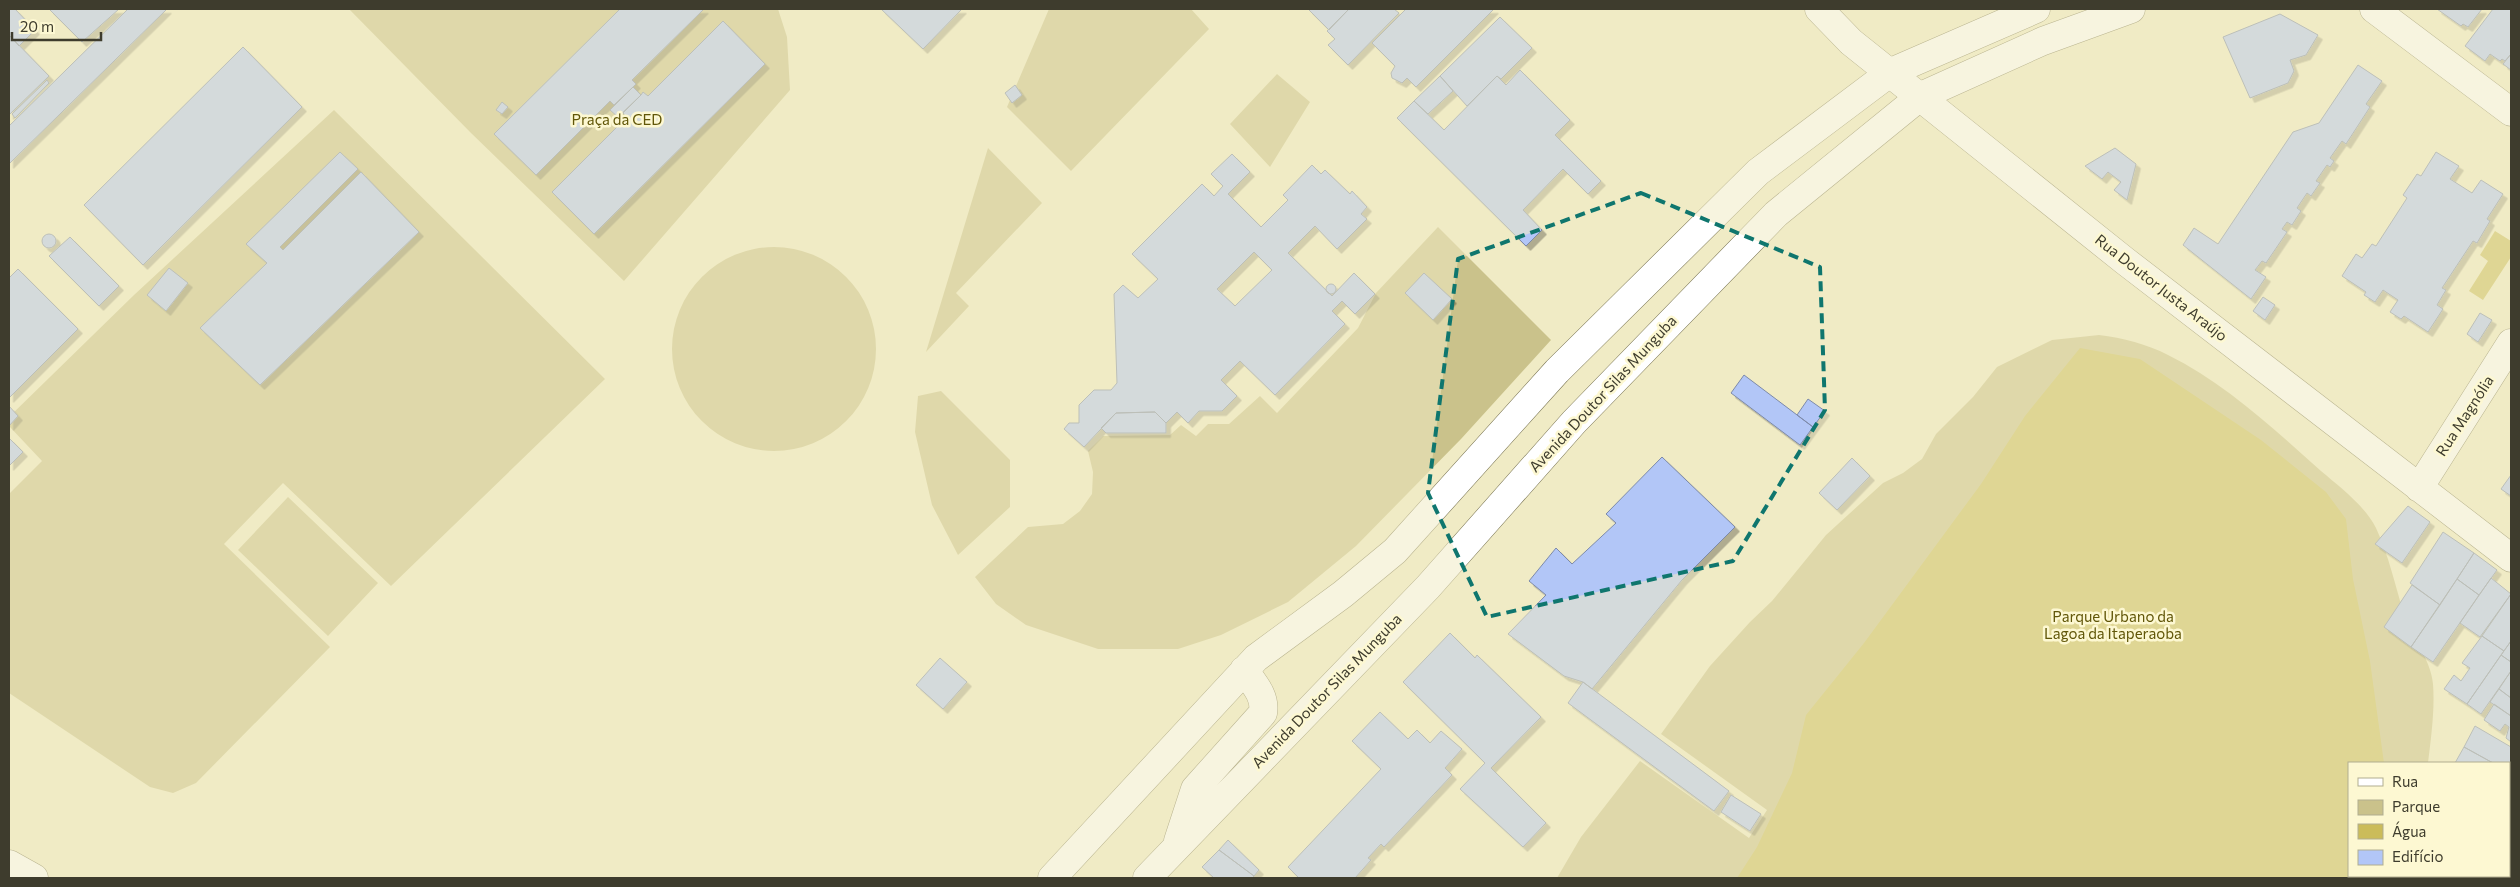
<svg xmlns="http://www.w3.org/2000/svg" width="2520" height="887" font-family="Commissioner,sans-serif">
	<style>
		.green { fill: #cac28b }
		.water { fill: #cbbc5a }
		.building { fill: #b2c6f7; stroke: #7d8aa9; fill-rule: evenodd; filter: url(#shadow) }
		.lines { fill: none; stroke-linecap: round; stroke-linejoin: round }
		.minor-casing { stroke: #787351; stroke-width: 29 }
		.major-casing { stroke: #787351; stroke-width: 29 }
		.minor { stroke: #fff; stroke-width: 28 }
		.major { stroke: #fff; stroke-width: 28 }
		.marked { fill: none; stroke: #0f766e; stroke-width: 4; stroke-dasharray: 10 6; stroke-linejoin: round }
		.labels { text-anchor: middle; stroke-width: 5; stroke-linejoin: round; paint-order: stroke }
		.park-label { font-size: 15px; fill: #615608; stroke: #fdf8d2 }
		.street-label { font-size: 15px; fill: #3e3c2d; stroke: #fdf8d2 }
	</style>
	<defs>
		<filter id="shadow"><feDropShadow dx="4.5" dy="4.5" stdDeviation="0" flood-color="#0004"/></filter>
	</defs>
	<rect width="100%" height="100%" fill="#f0ebc5"/>
	<!-- green -->
	<path class="green" d="M349,9h429l9,28 3,53 -166,191 -153,-148z
		M1049,9h142l18,20 -138,142 -64,-64z
		M1277,74l33,28 -40,65 -40,-43z
		M334,110l271,269 -214,207 -108,-103 -59,61 106,103 -134,136 -23,10 -23,-6 -141,-94v-199l33,-33 -33,-35v-9l125,-122z
		M988,148l54,55 -86,90 13,13 -43,46z
		M1438,227l113,113 -90,99 -105,107 -68,56 -67,33 -43,14h-80l-72,-24 -30,-21 -21,-27 53,-50 35,-3 17,-13 12,-17 1,-22 -5,-21 15,-15 67,-1 11,-10 15,11 12,-12h21l31,-28 17,17 81,-85 18,-35z
		M672 349a102 102 0 1 1 204 0a102 102 0 1 1-204 0Z
		M2099,335c24,3 48,9 69,20 57,28 106,74 153,116 19,16 44,35 55,57 13,28 19,57 28,86 7,23 27,45 29,70 2,26 -2,54 -5,79h-79v113h51l-1,2h-842l24,-41 59,-76 109,77 18,-28 -106,-76 49,-68 40,-44 22,-21 54,-66 57,-52 20,-10 19,-14 14,-25 37,-37 24,-30 55,-27z
		M941,391l69,69v47l-52,48 -26,-50 -17,-73 3,-36z
		M288,497l90,86 -50,53 -90,-86z"/>
	<!-- water -->
	<path class="water" d="M2495,231l16,10v16l-28,43 -14,-9 19,-30 -8,-6z
		M2080,348l60,11 121,81 65,52 20,27 7,60 17,82 14,102h-35v113h35v2h-647l20,-31 35,-74 14,-58 58,-72 117,-159 44,-68z"/>
	<!-- building -->
	<path class="building" d="M9,9h6l20,21 -16,16 -10,-11z
		M49,9h70l-37,33z
		M128,9h39l-158,155v-38z
		M620,9h84l-72,71 4,4 -3,3 -19,18 -4,-4 -74,74 -42,-41z
		M881,9h81l-39,40z
		M1308,9h41l-20,21z
		M1349,9h45l5,4 -51,52 -20,-20 7,-6 -8,-8z
		M1406,9h88l-78,78 -9,-9 -5,5 -10,-5 -1,-5 4,-7 -23,-23z
		M2437,9h45l-14,18 -5,-3 -2,2z
		M2493,9h18v45l-6,7 -3,-2 -2,2 -10,-7 -5,7 -20,-15z
		M2280,14l38,21 -12,20 -16,5 4,11 -6,12 -38,15 -27,-61z
		M1500,17l32,31 -31,31 -4,-3 -30,30 -27,-30z
		M723,21l42,43 -171,170 -42,-42 75,-75 -4,-4 18,-18 2,-3 5,4z
		M9,35l40,41 -40,39z
		M243,47l59,60 -159,158 -59,-60z
		M2511,54v16l-8,-6z
		M2358,65l24,16 -16,23 4,3 -24,37 -4,-3 -12,17 4,3 -4,6 -3,-2 -11,16 4,2 -9,13 -4,-3 -10,15 4,3 -9,14 -5,-3 -5,7 5,3 -21,31 -4,-2 -7,9 11,7 -15,22 -68,-54 11,-17 24,16 75,-112 26,-9z
		M1520,70l50,50 -15,15 46,46 -13,13 -25,-25 -40,41 19,20 -16,16 -129,-128 17,-17 30,29 53,-54 9,9z
		M1440,76l13,15 -25,23 -14,-13z
		M47,80l2,3 -34,35 -3,-4z
		M1015,85l7,10 -10,8 -7,-10z
		M633,87l8,8 -23,22 -8,-7z
		M502,102l6,5 -6,7 -6,-4z
		M2115,148l21,16 -9,36 -13,-10 7,-8 -13,-10 -6,7 -17,-13z
		M340,152l18,17 -78,78 3,3 78,-78 58,60 -159,153 -60,-57 67,-65 -21,-19z
		M2436,152l23,14 -9,13 22,14 9,-13 22,14 -16,25 3,2 -13,22 -4,-2 -31,47 4,2 -9,15 6,4 -15,23 -24,-16 -3,3 -11,-7 8,-12 -15,-10 -8,12 -11,-7 2,-3 -24,-16 14,-22 6,4 10,-14 4,2 31,-48 -4,-3 14,-21 4,2z
		M1232,154l18,18 -22,22 33,33 27,-27 -5,-5 29,-30 9,9 4,-4 25,24 2,-3 15,16 -6,7 6,5 -30,30 -22,-23 -27,27 44,43 22,-23 21,21 -20,20 -13,-13 -10,10 13,13 -70,71 -35,-34 -19,19 16,16 -15,15h-23l-11,12 -11,-11 -11,11 -11,-11 -39,1 -32,34 -20,-18 5,-6h10v-18l15,-15h17l6,-7 -3,-89 9,-9 15,13 20,-19 -26,-25 70,-70 12,12 9,-10 -12,-12zM1254,252l18,18 -37,36 -18,-17z
		M42 241a7 7 0 1 1 14 0a7 7 0 1 1-14 0Z
		M70,237l49,49 -20,20 -50,-50z
		M169,268l19,15 -22,28 -19,-16z
		M18,269l60,60 -69,69v-120z
		M1424,273l28,26 -19,21 -28,-27z
		M1326 289a5 5 0 1 1 10 0a5 5 0 1 1-10 0Z
		M2263,297l12,8 -10,15 -12,-9z
		M2480,313l12,7 -14,22 -11,-8z
		M1744,375l69,52 -13,18 -69,-52z
		M1808,399l17,12 -12,16 -16,-12z
		M9,406l9,10 -9,10z
		M1155,412l11,11v10h-60l-5,-5 15,-15z
		M9,438l14,14 -14,14z
		M1662,457l73,70 -53,53 -90,109 -9,-7 -19,-6 -56,-42 38,-39 -17,-14 27,-33 16,16 44,-41 -10,-9z
		M1852,458l18,18 -33,34 -18,-17z
		M2511,475v21l-10,-7z
		M2408,506l22,16 -28,41 -27,-19z
		M2443,532l31,21 -34,52 -30,-22z
		M2474,553l23,17 -18,25 -22,-16z
		M2491,578l20,16 -31,43 -20,-14z
		M2457,579l22,16 -46,67 -22,-15z
		M2412,585l28,20 -29,42 -27,-20z
		M2511,594v47l-7,10 -22,-15z
		M1450,633l25,25 2,-3 64,62 -50,51 55,55 -23,24 -63,-58 25,-26 -82,-81z
		M2482,636l22,15 -37,53 -23,-15 10,-14 7,6 9,-13 -8,-5z
		M2511,641v21l-10,-7z
		M2501,655l10,7v9l-30,43 -14,-10z
		M940,658l27,24 -24,27 -27,-24z
		M2511,671v27l-12,-9z
		M1583,682l146,109 -15,20 -146,-108z
		M2499,689l12,9v18l-21,-14z
		M2494,704l17,12v26l-5,-4 3,-11 -4,-3 -5,7 -16,-11z
		M1380,712l28,27 9,-9 13,13 11,-12 21,18 -17,19 7,7 -68,72 -3,-3 -13,14 3,2 -16,18h-56l-11,-11 93,-98 -29,-28z
		M2475,726l36,21v27l-2,-1v-10h-16l-29,-16z
		M2464,747l29,16h-38z
		M1731,795l30,19 -11,17 -29,-19z
		M1228,840l31,30 -5,6 -35,-26z
		M1219,850l35,26 -2,2h-38l-12,-11z
		M2405,876h47l4,2h-47z"/>
	<g class="lines">
		<defs>
			<path id="minor" d="M1819,9l32,33 274,219 386,297
				M2374,9l137,103
				M2419,488l92,-145
				M9,864l25,14"/>
			<path id="major" d="M1178,841l17,-52 68,-76c3,-17 -9,-29 -19,-43
				M1052,878l204,-220 87,-64 52,-43 162,-180 201,-199 133,-100 145,-63
				M1147,878l281,-291 146,-165 202,-208 145,-118 122,-55 88,-32"/>
		</defs>
		<!-- minor casing -->
		<use href="#minor" class="minor-casing"/>
		<!-- major casing -->
		<use href="#major" class="major-casing"/>
		<!-- minor -->
		<use href="#minor" class="minor"/>
		<!-- major -->
		<use href="#major" class="major"/>
	</g>
	<!-- marked area -->
	<path d="M0 0H2520V887H0ZM1641,193l179,74 5,143 -92,151 -246,56 -59,-124 30,-234z" fill="#f0ebc5" fill-opacity=".55" fill-rule="evenodd"/>
	<path class="marked" d="M1641,193l179,74 5,143 -92,151 -246,56 -59,-124 30,-234z"/>
	<g class="labels">
		<!-- park labels -->
		<g class="park-label">
			<text x="617" y="125">Praça da CED</text>
			<text x="2113" y="622">Parque Urbano da<tspan x="2113" dy="17">Lagoa da Itaperaoba</tspan></text>
		</g>
		<!-- street labels -->
		<g class="street-label">
			<text transform="translate(2161 288) rotate(38)" y="5">Rua Doutor Justa Araújo</text>
			<text transform="translate(1603 394) rotate(-47)" y="5">Avenida Doutor Silas Munguba</text>
			<text transform="translate(2465 416) rotate(-57)" y="5">Rua Magnólia</text>
			<text transform="translate(1327 691) rotate(-46)" y="5">Avenida Doutor Silas Munguba</text>
		</g>
	</g>
	<!-- border -->
	<rect width="2520" height="887" fill="none" stroke="#3e3c2d" stroke-width="20"/>
	<!-- legend -->
	<rect x="2348" y="762" width="162" height="115" fill="#fdf8d2" stroke="#b1ad90"/>
	<rect x="2358" y="778" width="25" height="8" fill="#ffffff" stroke="#b1ad90"/>
	<text x="2392" y="787" font-size="15" fill="#3e3c2d">Rua</text>
	<rect x="2358" y="800" width="25" height="15" fill="#cac28b" stroke="#b1ad90"/>
	<text x="2392" y="812" font-size="15" fill="#3e3c2d">Parque</text>
	<rect x="2358" y="824" width="25" height="15" fill="#cbbc5a" stroke="#b1ad90"/>
	<text x="2392" y="837" font-size="15" fill="#3e3c2d">Água</text>
	<rect x="2358" y="850" width="25" height="15" fill="#b2c6f7" stroke="#b1ad90"/>
	<text x="2392" y="862" font-size="15" fill="#3e3c2d">Edifício</text>
	<!-- scale -->
	<path d="M12 32v8h89v-8" fill="none" stroke="#3e3c2d" stroke-width="2.5"/>
	<text x="20" y="32" font-size="15" fill="#3e3c2d" stroke="#fdf8d2" stroke-width="4" paint-order="stroke">20 m</text>
</svg>
